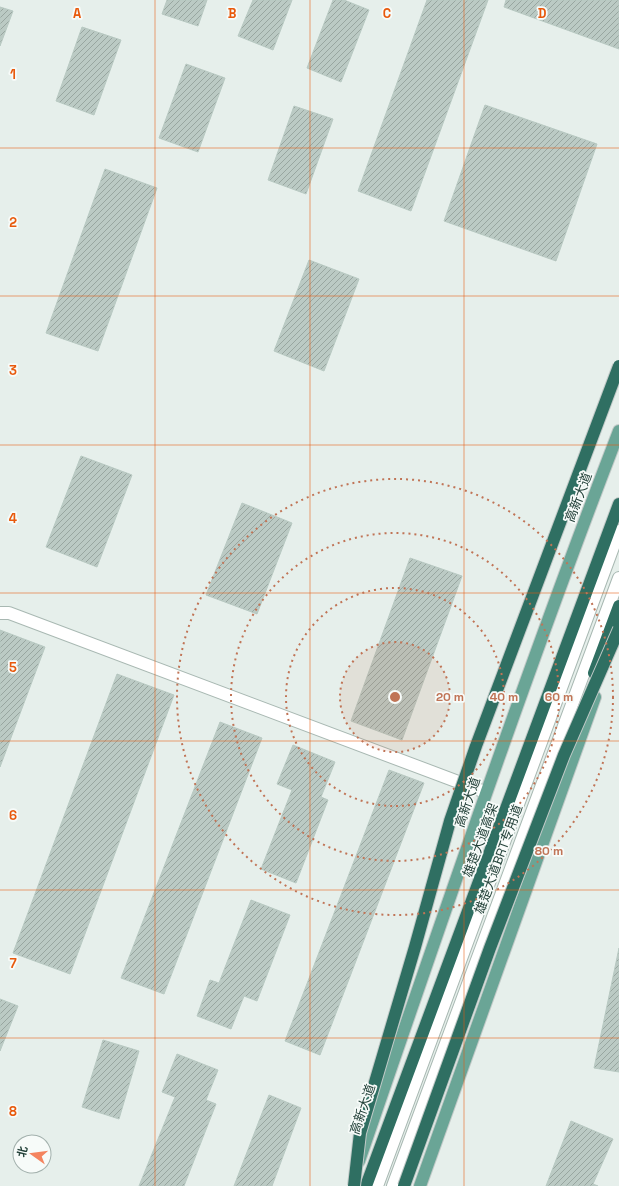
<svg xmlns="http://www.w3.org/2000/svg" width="619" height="1186" font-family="'Space Grotesk','Noto Sans SC',sans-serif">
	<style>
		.building { fill: url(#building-hatch); stroke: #b8c9c2 }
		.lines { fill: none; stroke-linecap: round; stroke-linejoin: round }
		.minor-casing { stroke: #a8b8b2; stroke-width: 14 }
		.major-casing { stroke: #c2cac8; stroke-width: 14 }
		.highway-casing { stroke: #c2cac8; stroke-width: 14 }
		.minor { stroke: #fff; stroke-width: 12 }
		.major { stroke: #6aa596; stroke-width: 12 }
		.highway { stroke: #2f6f62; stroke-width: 12 }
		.highway-bridge-casing { stroke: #c2cac8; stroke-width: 14; stroke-linecap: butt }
		.highway-bridge { stroke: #2f6f62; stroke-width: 12 }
		.grid { fill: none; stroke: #e8590c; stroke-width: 1; stroke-opacity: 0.55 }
		.ring { fill: none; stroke: #c07456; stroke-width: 2; stroke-dasharray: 2 4 }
		.labels { text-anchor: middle; stroke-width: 3.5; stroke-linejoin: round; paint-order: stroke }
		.street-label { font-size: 13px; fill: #24423a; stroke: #f7fbf9 }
		.grid-label { font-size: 13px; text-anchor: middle; font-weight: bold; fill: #e8590c; stroke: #f7fbf9; stroke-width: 3.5; stroke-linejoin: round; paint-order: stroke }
		.centre { fill: #c07456; stroke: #f7fbf9; stroke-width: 2 }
		.ring-label { font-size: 12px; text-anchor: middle; font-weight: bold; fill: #c07456; stroke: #f7fbf9; stroke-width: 3.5; stroke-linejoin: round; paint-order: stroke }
	</style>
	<defs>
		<pattern id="building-hatch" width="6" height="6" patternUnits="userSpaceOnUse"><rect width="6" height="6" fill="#bbcac4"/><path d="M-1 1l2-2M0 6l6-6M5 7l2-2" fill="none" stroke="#98a6a0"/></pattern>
	</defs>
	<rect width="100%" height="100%" fill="#e6efeb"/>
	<!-- building -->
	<path class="building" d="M167,0h40l-9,26 -36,-12z
		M253,0h39l-19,50 -35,-14z
		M333,0h11l25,10 -28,72 -34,-14z
		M427,0h61l-77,211 -53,-20z
		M506,0h113v49l-115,-42z
		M0,7l13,4 -13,35z
		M82,27l39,13 -27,75 -38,-14z
		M186,64l39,14 -27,74 -39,-14z
		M485,105l112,39 -41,117 -112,-40z
		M294,106l39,13 -27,75 -38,-14z
		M105,169l52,19 -59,163 -52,-18z
		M309,260l50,19 -35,92 -50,-20z
		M81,456l51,19 -35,92 -51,-20z
		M242,503l50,20 -35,91 -51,-19z
		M410,558l52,18 -60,164 -51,-19z
		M0,630l45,17 -45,120z
		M117,674l57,21 -104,279 -57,-21z
		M220,722l42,16 -98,256 -43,-16z
		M293,745l42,17 -14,35 7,3 -32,83 -35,-14 31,-79 -15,-6z
		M389,770l35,13 -104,272 -35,-14z
		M251,900l39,15 -33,86 -13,-5 -13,33 -34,-13 13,-36 9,3z
		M619,948v124l-25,-4z
		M0,999l18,7 -18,45z
		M103,1040l36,11 -20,68 -37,-12z
		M177,1054l41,16 -12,30 10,4 -32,82h-45l36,-89 -13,-5z
		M269,1095l32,13 -29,78h-38z
		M571,1121l42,18 -20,45 5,2h-52z"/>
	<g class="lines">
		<defs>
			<path id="minor" d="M0,613h9l476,179
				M377,1186l242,-655
				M393,1186l226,-608"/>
			<path id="major" d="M359,1161c84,-244 167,-489 260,-730
				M420,1186l175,-489"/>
			<path id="highway" d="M594,673l25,-67
				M366,1186l253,-682"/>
		</defs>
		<!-- minor casing -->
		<use href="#minor" class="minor-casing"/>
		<!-- major casing -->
		<use href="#major" class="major-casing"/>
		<!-- highway casing -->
		<use href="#highway" class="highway-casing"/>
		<!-- minor -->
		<use href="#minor" class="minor"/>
		<!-- major -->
		<use href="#major" class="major"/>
		<!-- highway -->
		<use href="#highway" class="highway"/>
		<defs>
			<path id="highway-bridge" d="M354,1186l6,-53 55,-186 35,-126 26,-75 143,-380
				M404,1186l86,-238 74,-193 55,-126"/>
		</defs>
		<!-- highway-bridge casing -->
		<use href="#highway-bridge" class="highway-bridge-casing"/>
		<!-- highway-bridge -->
		<use href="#highway-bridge" class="highway-bridge"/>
	</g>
	<!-- grid -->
	<path class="grid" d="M155,0v1186M310,0v1186M464,0v1186M0,148h619M0,296h619M0,445h619M0,593h619M0,741h619M0,890h619M0,1038h619"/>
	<!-- distance rings -->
	<circle cx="395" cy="697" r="55" fill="#c07456" fill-opacity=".12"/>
	<g class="ring">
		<circle cx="395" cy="697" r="55"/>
		<circle cx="395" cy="697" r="109"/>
		<circle cx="395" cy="697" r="164"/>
		<circle cx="395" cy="697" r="218"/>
	</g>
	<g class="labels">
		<!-- street labels -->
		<g class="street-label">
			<text transform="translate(578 497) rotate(-69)" y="5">高新大道</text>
			<text transform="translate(467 802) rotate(-71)" y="5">高新大道</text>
			<text transform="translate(480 840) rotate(-70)" y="5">雄楚大道高架</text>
			<text transform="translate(498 859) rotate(-70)" y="5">雄楚大道BRT专用道</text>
			<text transform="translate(362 1109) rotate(-71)" y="5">高新大道</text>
		</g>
	</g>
	<g class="grid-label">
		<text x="77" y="18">A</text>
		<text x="232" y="18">B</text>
		<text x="387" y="18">C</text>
		<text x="542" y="18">D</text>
		<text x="13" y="79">1</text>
		<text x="13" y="227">2</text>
		<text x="13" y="375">3</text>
		<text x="13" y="523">4</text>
		<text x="13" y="672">5</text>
		<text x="13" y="820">6</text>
		<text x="13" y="968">7</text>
		<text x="13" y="1116">8</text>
	</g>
	<circle cx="395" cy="697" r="6" class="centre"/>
	<g class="ring-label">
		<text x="450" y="701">20 m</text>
		<text x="504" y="701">40 m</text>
		<text x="559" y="701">60 m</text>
		<text x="549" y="855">80 m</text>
	</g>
	<!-- north arrow -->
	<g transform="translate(32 1154) rotate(284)"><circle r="19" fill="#f7fbf9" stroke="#a3b1ad"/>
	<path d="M0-3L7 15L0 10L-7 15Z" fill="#f4845f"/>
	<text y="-6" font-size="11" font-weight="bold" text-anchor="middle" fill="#24423a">北</text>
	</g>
</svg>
